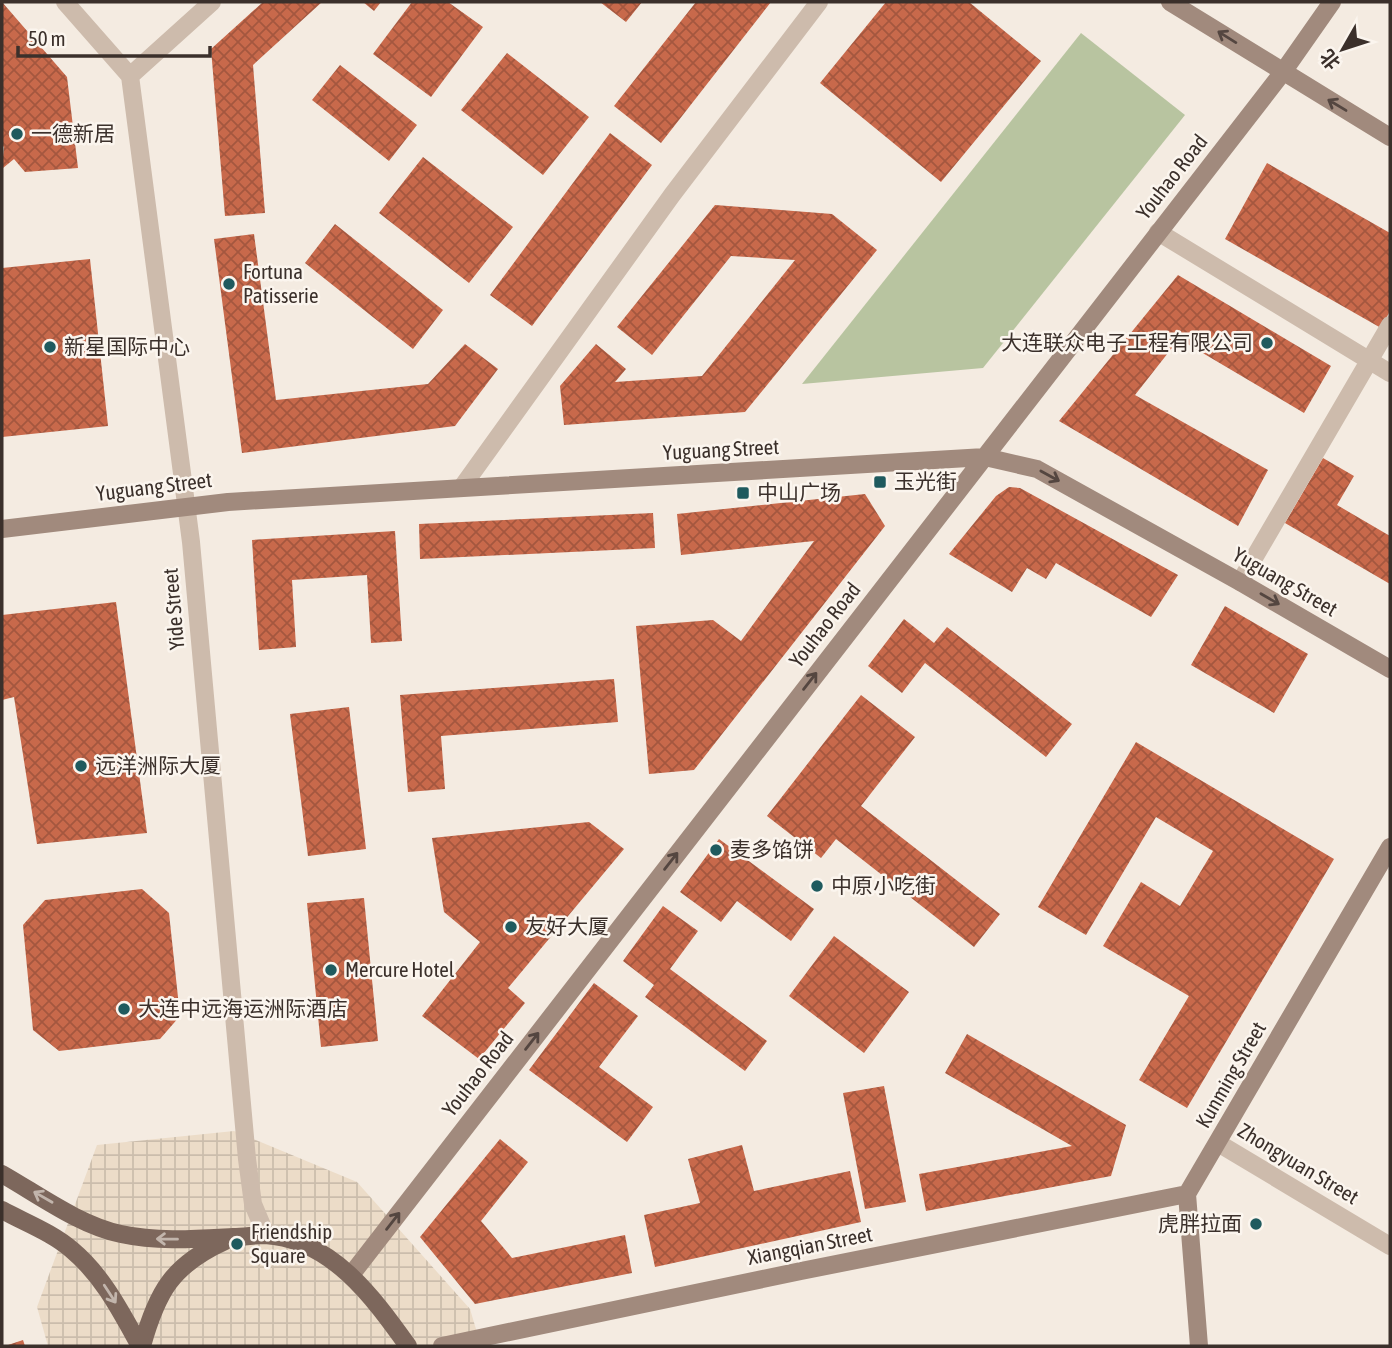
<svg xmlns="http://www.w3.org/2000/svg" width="1392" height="1348" font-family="'Asap Condensed','Noto Sans SC',sans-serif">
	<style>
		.grass { fill: #b8c4a0 }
		.plaza { fill: url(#plaza-grid) }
		.building { fill: url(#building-cross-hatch) }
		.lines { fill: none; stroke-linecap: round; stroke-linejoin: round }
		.street { stroke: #cdbbac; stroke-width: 18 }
		.secondary { stroke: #a18a7d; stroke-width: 18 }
		.primary { stroke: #7d675c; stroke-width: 18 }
		.oneway { stroke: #544640 }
		.oneway2 { stroke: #c2b5ac }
		.poi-dot { fill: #1f5a5e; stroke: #fbf5ee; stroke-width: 2.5 }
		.labels { text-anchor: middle; stroke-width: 5; stroke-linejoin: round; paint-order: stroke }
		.poi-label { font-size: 21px; fill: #3b302b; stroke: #fbf5ee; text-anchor: start }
		.street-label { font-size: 21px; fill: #3b302b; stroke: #fbf5ee }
	</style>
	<defs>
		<pattern id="plaza-grid" width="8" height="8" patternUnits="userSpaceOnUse" patternTransform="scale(1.75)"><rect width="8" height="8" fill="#ecdcc8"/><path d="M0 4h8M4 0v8" fill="none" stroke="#cbbdac"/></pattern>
		<pattern id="building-cross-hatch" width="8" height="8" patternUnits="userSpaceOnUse" patternTransform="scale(1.75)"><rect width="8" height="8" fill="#c8694b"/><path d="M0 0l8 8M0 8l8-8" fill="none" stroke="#a4573f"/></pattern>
	</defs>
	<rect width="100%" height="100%" fill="#f4ebe1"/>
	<!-- grass -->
	<path class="grass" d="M1081,33l104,82 -202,253 -181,16z"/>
	<!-- plaza -->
	<path class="plaza" d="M234,1131l123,51 113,127 11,37h-433l-11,-39 60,-162z"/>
	<!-- building -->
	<path class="building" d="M2,2l65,75 11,91 -53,4 -11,-13 -11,9 -1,-2 2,-19 -2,-2z
		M263,2h59l-69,63 12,148 -40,3 -14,-167z
		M363,2h18l-7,9z
		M412,2h36l35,25 -52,70 -58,-43z
		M600,2h42l-16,20z
		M696,2h75l-110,141 -47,-37z
		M886,2h83l72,59 -100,121 -121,-99z
		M507,53l82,64 -46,58 -82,-65z
		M340,65l77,60 -28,36 -77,-61z
		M610,133l42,32 -120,161 -42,-31z
		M423,157l90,70 -44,56 -90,-70z
		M1267,163l123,70v78l-9,17 -156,-89z
		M715,205l117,9 45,36 -132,162 -181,13 -4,-39 36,-42 30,25 -11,13 87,-6 93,-116 -64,-4 -79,99 -35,-28z
		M335,224l108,86 -30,39 -108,-86z
		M254,234l22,166 152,-16 37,-40 33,25 -43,57 -213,27 -28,-214z
		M90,259l18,167 -106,11v-169z
		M1178,275l153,91 -27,47 -125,-74 -44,56 133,75 -30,56 -179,-105z
		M1323,458l31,18 -17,29 53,31v48l-105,-61z
		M1009,487l11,1 158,87 -27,42 -95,-54 -10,16 -19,-11 -15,24 -63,-38 47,-58z
		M865,494l20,32 -191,244 -45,4 -13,-148 77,-6 28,21 73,-100 -133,14 -4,-41z
		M653,513l2,35 -235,11 -1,-35z
		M395,531l7,110 -31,2 -4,-68 -75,5 4,67 -37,3 -7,-110z
		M116,602l31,231 -110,11 -23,-147 -12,3v-85z
		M1225,606l83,48 -34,59 -83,-48z
		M904,619l30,24 13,-16 125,97 -26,33 -121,-94 -23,30 -34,-27z
		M614,679l4,43 -177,14 4,53 -37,3 -8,-97z
		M861,695l54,42 -54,69 139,108 -26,33 -138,-108 -15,19 -54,-42z
		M349,707l17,142 -58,7 -18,-142z
		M1136,742l198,117 -147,249 -48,-28 50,-84 -86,-50 38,-64 39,24 33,-55 -57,-34 -70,118 -48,-28z
		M589,822l35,27 -116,139 17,15 -46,56 -57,-43 58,-74 -36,-30 -12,-74z
		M719,839l95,70 -23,32 -54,-40 -16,21 -41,-30z
		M142,889l27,24 11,103 -20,23 -101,12 -26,-21 -10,-105 22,-25z
		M364,898l14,143 -57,6 -14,-144z
		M663,906l35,25 -28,38 97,72 -22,30 -100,-74 9,-12 -31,-24z
		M834,936l75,56 -45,61 -75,-57z
		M594,983l44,33 -39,51 54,40 -26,35 -98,-72z
		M967,1034l159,91 -15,51 -185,35 -7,-37 153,-28 -127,-73z
		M884,1086l22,116 -41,7 -22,-116z
		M500,1139l28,23 -47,59 31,37 113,-23 7,38 -157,31 -55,-67z
		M742,1145l12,46 96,-20 11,51 -206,45 -11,-52 56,-12 -12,-44z
		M23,1340l2,6h-20z"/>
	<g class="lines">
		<!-- street -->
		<path class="street" d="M65,2l65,74 61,466 56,617 6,45 13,31
			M130,76l82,-74
			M1158,232l232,141
			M462,487l210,-292 147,-193
			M1240,582l150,-257
			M1218,1143l172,103"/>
		<!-- secondary -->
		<path class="secondary" d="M1170,2l220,135
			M2,529l226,-27 757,-45 52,12 203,113 150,87
			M351,1275l932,-1203 49,-70
			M442,1346l359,-75 386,-77
			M1199,1346l-12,-152 203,-347"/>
		<!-- primary -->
		<path class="primary" d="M2,1174c37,21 77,51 119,60 37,8 75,5 112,3 11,0 22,-2 32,-2 66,4 108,62 143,111
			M2,1210c22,12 51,23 70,40 31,26 49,62 68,96
			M142,1346c15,-54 30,-81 83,-105"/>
	</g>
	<!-- one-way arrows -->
	<defs><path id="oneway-shaft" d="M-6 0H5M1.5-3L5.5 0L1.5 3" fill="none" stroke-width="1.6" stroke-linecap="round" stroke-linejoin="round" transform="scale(1.75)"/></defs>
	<g class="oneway">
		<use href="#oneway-shaft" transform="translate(1227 37) rotate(-148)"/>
		<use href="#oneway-shaft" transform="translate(1337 105) rotate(-149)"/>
		<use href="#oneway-shaft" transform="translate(1050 476) rotate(29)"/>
		<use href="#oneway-shaft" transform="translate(1270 599) rotate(30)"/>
		<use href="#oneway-shaft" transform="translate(810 681) rotate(-52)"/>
		<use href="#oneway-shaft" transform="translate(671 861) rotate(-52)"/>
		<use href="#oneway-shaft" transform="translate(532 1041) rotate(-52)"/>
		<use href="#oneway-shaft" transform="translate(393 1221) rotate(-52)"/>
	</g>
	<g class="oneway2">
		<use href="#oneway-shaft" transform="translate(43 1197) rotate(-150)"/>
		<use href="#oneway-shaft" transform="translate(167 1239) rotate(-179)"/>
		<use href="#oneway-shaft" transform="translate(110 1294) rotate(57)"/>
	</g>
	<!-- markers -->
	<g class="poi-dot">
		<circle cx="17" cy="134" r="7"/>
		<circle cx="229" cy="284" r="7"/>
		<circle cx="1267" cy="343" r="7"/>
		<circle cx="50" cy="347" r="7"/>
		<rect x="873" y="475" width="14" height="14" rx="3.5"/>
		<rect x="736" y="486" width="14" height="14" rx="3.5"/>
		<circle cx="81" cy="766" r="7"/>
		<circle cx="716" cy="850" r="7"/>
		<circle cx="817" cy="886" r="7"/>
		<circle cx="511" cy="927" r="7"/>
		<circle cx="331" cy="970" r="7"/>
		<circle cx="124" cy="1009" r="7"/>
		<circle cx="1256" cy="1224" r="7"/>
		<circle cx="237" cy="1244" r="7"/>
	</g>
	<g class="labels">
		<!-- poi labels -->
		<g class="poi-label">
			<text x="31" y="141">一德新居</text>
			<text x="243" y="279">Fortuna<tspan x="243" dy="24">Patisserie</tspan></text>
			<text x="1253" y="350" text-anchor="end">大连联众电子工程有限公司</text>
			<text x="64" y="354">新星国际中心</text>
			<text x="894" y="489">玉光街</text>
			<text x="757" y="500">中山广场</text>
			<text x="95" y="773">远洋洲际大厦</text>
			<text x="730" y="857">麦多馅饼</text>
			<text x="831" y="893">中原小吃街</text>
			<text x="525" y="934">友好大厦</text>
			<text x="345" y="977">Mercure Hotel</text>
			<text x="138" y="1016">大连中远海运洲际酒店</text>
			<text x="1242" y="1231" text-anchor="end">虎胖拉面</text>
			<text x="251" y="1239">Friendship<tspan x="251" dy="24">Square</tspan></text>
		</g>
		<!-- street labels -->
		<g class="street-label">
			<text transform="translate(1172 177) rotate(-52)" y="7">Youhao Road</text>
			<text transform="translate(721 450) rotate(-3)" y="7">Yuguang Street</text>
			<text transform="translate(154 487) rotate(-7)" y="7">Yuguang Street</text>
			<text transform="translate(1285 582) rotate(30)" y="7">Yuguang Street</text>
			<text transform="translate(174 609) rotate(-95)" y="7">Yide Street</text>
			<text transform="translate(825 625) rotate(-52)" y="7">Youhao Road</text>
			<text transform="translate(478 1074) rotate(-52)" y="7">Youhao Road</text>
			<text transform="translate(1231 1075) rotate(-60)" y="7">Kunming Street</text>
			<text transform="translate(1298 1164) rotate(31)" y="7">Zhongyuan Street</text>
			<text transform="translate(810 1246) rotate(-11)" y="7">Xiangqian Street</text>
		</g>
	</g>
	<!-- border -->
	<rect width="1392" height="1348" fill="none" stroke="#3b302b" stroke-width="7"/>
	<!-- north arrow -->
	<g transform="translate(1343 49) rotate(231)" stroke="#fbf5ee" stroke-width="5" paint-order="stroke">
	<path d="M0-5L12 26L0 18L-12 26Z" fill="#3b302b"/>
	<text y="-10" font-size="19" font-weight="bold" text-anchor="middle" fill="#3b302b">北</text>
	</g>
	<!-- scale -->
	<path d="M18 46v10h192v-10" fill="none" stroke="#3b302b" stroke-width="3.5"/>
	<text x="28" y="46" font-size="21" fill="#3b302b" stroke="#fbf5ee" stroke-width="5" paint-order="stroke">50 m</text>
</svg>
